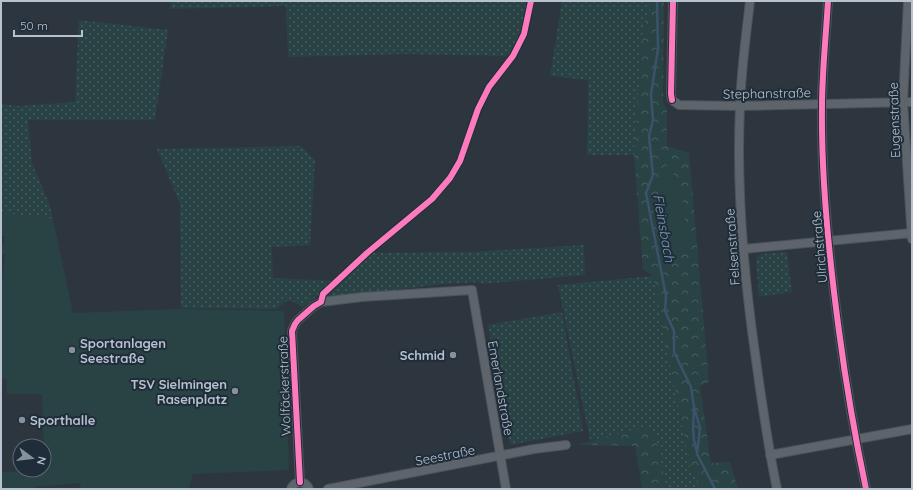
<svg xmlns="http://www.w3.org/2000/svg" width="913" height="490" font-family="Quicksand,sans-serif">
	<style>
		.grass { fill: url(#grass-dots) }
		.forest { fill: url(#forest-crowns); fill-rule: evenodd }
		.park { fill: #294345 }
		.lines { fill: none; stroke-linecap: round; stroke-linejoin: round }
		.stream { stroke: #3a526a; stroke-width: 2.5 }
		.street-casing { stroke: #4c5258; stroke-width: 10 }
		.street { stroke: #5e646b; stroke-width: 8 }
		.cycleway-casing { stroke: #1f2d3a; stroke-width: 8 }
		.cycleway { stroke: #fd7abc; stroke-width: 6 }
		.poi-dot { fill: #87919c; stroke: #1f2d3a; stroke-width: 1.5 }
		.labels { text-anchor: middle; stroke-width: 4; stroke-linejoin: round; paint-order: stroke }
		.street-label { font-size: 13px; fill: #b8c2ce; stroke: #1f2d3a }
		.poi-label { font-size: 13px; font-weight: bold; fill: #b8c2ce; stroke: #1f2d3a; text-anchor: start }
		.water-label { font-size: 14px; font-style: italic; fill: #7796b2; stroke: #1f2d3a }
	</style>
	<defs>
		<pattern id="grass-dots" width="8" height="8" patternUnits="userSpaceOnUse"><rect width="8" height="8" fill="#294345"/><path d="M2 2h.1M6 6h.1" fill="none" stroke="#465c5f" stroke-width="1.8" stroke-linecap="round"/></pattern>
		<pattern id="forest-crowns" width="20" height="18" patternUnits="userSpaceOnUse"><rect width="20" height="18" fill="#294345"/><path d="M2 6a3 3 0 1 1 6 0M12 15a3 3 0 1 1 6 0" fill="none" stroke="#465c5f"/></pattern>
	</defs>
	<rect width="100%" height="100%" fill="#2d363e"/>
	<!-- grass -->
	<path class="grass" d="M171,1h360l-7,32 -11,23 -108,-2 -117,3 -2,-51 -116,3z
		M562,1h88v9l-7,20 -9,125h-47l1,-75 -38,-4z
		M79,20l89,10 -13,90h-127l4,43 18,43 3,13 -52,-6v-109l18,2 56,-4z
		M301,146l14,14 -5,85 -38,2 1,31 65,3 30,-28 103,-1 113,-7 1,30 -104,9v-2l-39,2 -121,15 2,-5 13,-13 -34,27c-7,-9 -18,-10 -24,1l-97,-1 -1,-104 -23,-55z
		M787,252l5,40 -33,5 -3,-39 4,-4z
		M653,276l38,195 11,18h-35l-13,-58 -64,9 -32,-155z
		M562,312l21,119 -73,14 -22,-120z"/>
	<!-- forest -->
	<path class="forest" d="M650,1h14l-1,102 4,7v36l22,7 20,229 -9,4 11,77 19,-1 8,27h-36l-11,-18 -38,-195 -10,-7 -9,-114 9,-125 7,-20zM671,168l14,42 -1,12 8,25 -22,7 -10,-71z
		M639,428l15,3 13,58h-25l-7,-43 -58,-1z"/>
	<!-- park -->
	<path class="park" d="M666,165l5,3 14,42 -1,12 8,25 -22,7 -10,-71z
		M1,213l52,6 20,94 102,-4 109,2 5,159 -96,4 -4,15h-108l-1,-6 -46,4v2h-33v-17l42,-1 1,-25 -2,-52h-35v-15h-6v-95h1l3,-29 -4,-1v-9h3l1,-9h-4z"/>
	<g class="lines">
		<!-- stream -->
		<path class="stream" d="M657,1l1,48 -7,45 2,26 -4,16 4,39 -7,18 20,103 -1,15 9,20v21l17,35 3,20 6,21 -3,26 18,35
			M694,410c-1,14 -2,28 3,42"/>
		<defs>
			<path id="street" d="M673,1l-2,93 1,6 7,5 61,1 172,-4
				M750,1c-4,35 -9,70 -10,106 -4,84 4,170 16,253 6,44 12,86 21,129
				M828,1c-2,35 -6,71 -6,106 -1,75 7,150 17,224 7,53 16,106 27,158
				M908,1l-5,101 9,137
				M744,249l168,-16
				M770,455l142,-26
				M300,482l-8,-151 3,-7 3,-4 16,-14 7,-4 41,-5 110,-7 34,199
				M291,489c4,-9 14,-9 18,0
				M328,489l206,-40 32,-4"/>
		</defs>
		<!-- street casing -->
		<use href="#street" class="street-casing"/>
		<!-- street -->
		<use href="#street" class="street"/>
		<defs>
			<path id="cycleway" d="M828,1c-2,35 -6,71 -6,106 -1,75 7,150 17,224 7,53 16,106 27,158
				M672,100l-1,-6 2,-93
				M300,482l-8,-151 3,-7 3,-4 16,-14 7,-4 2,-8 44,-41 65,-54 18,-21 10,-17 18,-52 11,-22 24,-31 11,-22 7,-33"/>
		</defs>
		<!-- cycleway casing -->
		<use href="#cycleway" class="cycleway-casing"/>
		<!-- cycleway -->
		<use href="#cycleway" class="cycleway"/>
	</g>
	<!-- markers -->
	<g class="poi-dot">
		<circle cx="72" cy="350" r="4"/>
		<circle cx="453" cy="355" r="4"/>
		<circle cx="235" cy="391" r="4"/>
		<circle cx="22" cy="420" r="4"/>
	</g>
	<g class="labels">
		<!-- street labels -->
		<g class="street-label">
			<text transform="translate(767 93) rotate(-1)" y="5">Stephanstraße</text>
			<text transform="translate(894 120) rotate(-92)" y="5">Eugenstraße</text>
			<text transform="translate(732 247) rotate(-94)" y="5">Felsenstraße</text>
			<text transform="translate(819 247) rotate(-95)" y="5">Ulrichstraße</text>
			<text transform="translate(284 386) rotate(-92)" y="5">Wolfäckerstraße</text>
			<text transform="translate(501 388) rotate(80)" y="5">Emerlandstraße</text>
			<text transform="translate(445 455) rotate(-11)" y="5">Seestraße</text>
		</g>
		<!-- poi labels -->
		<g class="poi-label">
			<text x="80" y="348">Sportanlagen<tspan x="80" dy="15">Seestraße</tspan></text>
			<text x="445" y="360" text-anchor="end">Schmid</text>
			<text x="227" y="389" text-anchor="end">TSV Sielmingen<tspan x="227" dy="15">Rasenplatz</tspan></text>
			<text x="30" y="425">Sporthalle</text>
		</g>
		<!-- water labels -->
		<g class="water-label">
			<text transform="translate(664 228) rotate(80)" y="5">Fleinsbach</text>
		</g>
	</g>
	<!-- border -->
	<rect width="913" height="490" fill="none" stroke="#b8c2ce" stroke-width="4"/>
	<!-- north arrow -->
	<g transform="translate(32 458) rotate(105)"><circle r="19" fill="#1f2d3a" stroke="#5c6975"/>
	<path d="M0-3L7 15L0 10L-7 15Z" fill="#87919c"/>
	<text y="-6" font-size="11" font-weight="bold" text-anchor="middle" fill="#b8c2ce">N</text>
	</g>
	<!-- scale -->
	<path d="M14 30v6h68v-6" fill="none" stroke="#b8c2ce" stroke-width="2"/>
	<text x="20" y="30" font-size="12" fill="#b8c2ce" stroke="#1f2d3a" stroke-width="3" paint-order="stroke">50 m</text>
</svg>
